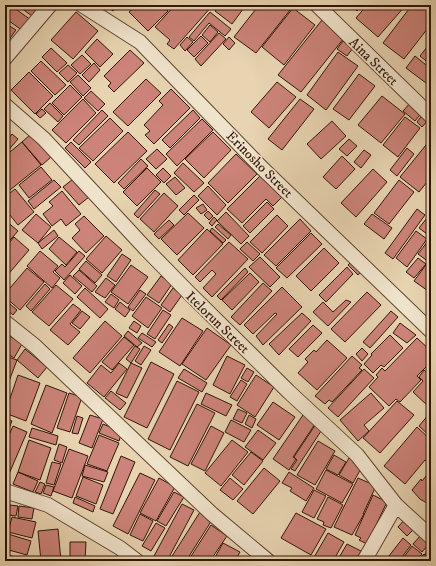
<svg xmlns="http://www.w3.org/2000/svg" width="436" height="566" font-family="'IM FELL DW Pica',serif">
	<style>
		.building { fill: #cc8379; stroke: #321509 }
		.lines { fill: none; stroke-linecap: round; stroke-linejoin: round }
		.street-casing { stroke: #604533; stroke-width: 16 }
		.street { stroke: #f0e3cc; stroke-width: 14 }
		.labels { text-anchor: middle; stroke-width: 3.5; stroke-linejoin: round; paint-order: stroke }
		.street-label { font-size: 14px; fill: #321509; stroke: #f0e3cc }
	</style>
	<rect width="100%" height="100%" fill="#e8d4b1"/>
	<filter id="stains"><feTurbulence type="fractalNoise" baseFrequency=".005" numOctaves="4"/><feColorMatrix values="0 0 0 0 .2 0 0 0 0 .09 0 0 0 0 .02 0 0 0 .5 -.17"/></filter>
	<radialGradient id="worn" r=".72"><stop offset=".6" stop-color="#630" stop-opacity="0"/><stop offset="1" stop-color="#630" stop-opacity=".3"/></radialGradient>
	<!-- building -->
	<path class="building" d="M5,5h5l21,15 -8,11 -18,-13z
		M17,5h21l1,1 -7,10z
		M105,5h13l-5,6z
		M136,5h26l6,6 -20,20 -19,-19z
		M175,5h38l-39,44 -7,-5 3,-4 -15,-13z
		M220,5h26l-14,19 -17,-13z
		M259,5h35l-38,48 -22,-16z
		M351,5h12l-6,6z
		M367,5h39l-28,32 -22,-19z
		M412,5h16l3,2v17l-27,35 -21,-16z
		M293,8l22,17 -31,40 -22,-18z
		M76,12l22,19 -25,28 -22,-19z
		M210,12l21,17 -6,7 -16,-13 -15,18 -5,-4z
		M322,20l22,18 -43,54 -23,-17z
		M5,23l11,7 -11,15z
		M210,25l8,7 -8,10 -8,-7z
		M219,33l7,6 -25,27 -6,-7z
		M201,36l7,7 -14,14 -7,-7z
		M187,37l6,5 -8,9 -5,-6z
		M229,37l6,6 -6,7 -6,-6z
		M97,39l16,15 -13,13 -15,-15z
		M343,41l10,7 -6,8 -10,-7z
		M431,42v23l-11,-9z
		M51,48l16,15 -10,9 -15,-15z
		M130,50l14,13 -30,29 -6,-6 3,-3 -7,-7z
		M338,52l20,14 -32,44 -19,-15z
		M82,55l9,9 -11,10 -9,-9z
		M415,56l16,13v15l-1,2 -24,-18z
		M41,61l25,24 -11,10 -24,-24z
		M94,63l6,7 -11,12 -7,-7z
		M68,65l9,8 -9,9 -9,-9z
		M29,72l24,24 -18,18 -24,-24z
		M359,74l16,12 -26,34 -16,-11z
		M78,75l13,13 -8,8 -13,-14z
		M146,79l15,14 -33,33 -15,-14z
		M277,82l19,15 -27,31 -18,-16z
		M70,85l12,12 -18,18 -12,-12z
		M171,89l19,19 -36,36 -9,-9 5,-4 -6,-6 19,-20 -4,-4z
		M91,91l14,13 -7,7 -14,-13z
		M382,96l23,18 -24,29 -23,-18z
		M83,99l13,14 -30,30 -14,-13z
		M300,99l14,10 -32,41 -14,-11z
		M411,102l12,9 -8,10 -12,-10z
		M50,103l13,13 -5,6 -14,-13z
		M42,109l4,4 -6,5 -4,-4z
		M102,110l6,6 -29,29 -6,-5z
		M193,110l7,8 -30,30 -8,-8z
		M423,114l6,5 -7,8 -5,-5z
		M405,117l15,11 -22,29 -15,-12z
		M110,118l13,13 -30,30 -14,-13z
		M202,119l11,11 -36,36 -11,-12z
		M332,121l14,15 -25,23 -14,-15z
		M128,132l19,19 -33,32 -19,-19z
		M213,132l18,18 -27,28 -19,-19z
		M12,134l6,5 -13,15v-11z
		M31,134l20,23 -9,8 -20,-23z
		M349,139l8,7 -10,10 -8,-7z
		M430,140l1,1v36l-12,15 -19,-15z
		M22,142l19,23 -36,29v-38z
		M71,142l20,20 -6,6 -20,-20z
		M407,148l7,6 -17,22 -7,-6z
		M157,149l10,10 -11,10 -10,-10z
		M364,150l7,5 -10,13 -7,-6z
		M236,154l21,20 -29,29 -20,-20z
		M342,156l13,13 -19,20 -13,-12z
		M141,159l7,7 -24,23 -6,-6z
		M183,163l21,20 -10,9 -20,-19z
		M41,167l11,13 -23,18 -10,-13z
		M147,168l14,14 -24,24 -14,-14z
		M163,168l8,8 -7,7 -8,-8z
		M373,169l14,13 -31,35 -15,-14z
		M260,176l22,21 -9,9 -7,-7 -24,24 -15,-14z
		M175,177l10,11 -9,7 -10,-11z
		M73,179l16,18 -10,8 -16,-18z
		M54,180l7,7 -27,22 -6,-8z
		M399,180l15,12 -25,32 -15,-11z
		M208,186l18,19 -9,10 -19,-19z
		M15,189l19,23 -16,13 -13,-16v-12z
		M155,190l5,4 -22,24 -4,-4z
		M62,191l19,23 -15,12 -5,-7 -9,7 -9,-12 10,-8 -4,-4z
		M164,193l14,13 -24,26 -14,-13z
		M194,195l5,5 -15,15 -5,-5z
		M267,202l7,7 -24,24 -7,-7z
		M203,204l4,6 -6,4 -5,-6z
		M417,209l8,6 -32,44 -8,-6z
		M208,211l5,5 -4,4 -5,-5z
		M226,212l23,24 -8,8 -24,-23z
		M188,213l16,15 -27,27 -16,-16z
		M36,214l15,13 -13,16 -16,-13z
		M372,214l20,14 -8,11 -20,-15z
		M430,214l1,1v22l-12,-9z
		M277,215l11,11 -26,27 -12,-11z
		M84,216l20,20 -18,17 -14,-15 8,-8 -5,-6z
		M214,217l3,3 -5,6 -3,-3z
		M300,219l11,12 -35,35 -12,-11z
		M5,220l13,11 -13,15z
		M169,220l5,5 -15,14 -5,-5z
		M218,224l13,11 -3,4 -13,-12z
		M212,228l14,12 -3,3 -13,-12z
		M207,229l16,15 -30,31 -15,-15z
		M54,230l4,6 -16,13 -4,-6z
		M416,231l11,8 -20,28 -11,-9z
		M311,233l11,11 -35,34 -11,-10z
		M106,236l16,14 -20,23 -16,-14z
		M14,237l15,13 -24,28v-30z
		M59,237l18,15 -11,13 -17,-16z
		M431,237v16l-5,7 -8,-6z
		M229,242l19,17 -36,38 -9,-9 13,-14 -4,-4 -12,12 -5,-5z
		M247,242l13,12 -7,7 -13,-12z
		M324,248l15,15 -28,28 -15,-15z
		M40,251l18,15 -5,6 7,6 -8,10 -25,-22z
		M79,251l6,5 -21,24 -9,-9 7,-7 3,3z
		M122,254l9,6 -15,22 -9,-6z
		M260,257l20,20 -10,10 -21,-20z
		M418,258l8,6 -12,14 -8,-6z
		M431,258v35l-17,-12z
		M353,260l10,9 -5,6 -10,-10z
		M86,261l16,14 -7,8 -16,-14z
		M131,265l17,12 -20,27 -17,-12z
		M347,267l6,7 -27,28 -7,-7z
		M27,268l17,14 -24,28 -15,-13v-3z
		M245,268l3,4 -27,28 -4,-4z
		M79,270l18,16 -5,6 -19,-16z
		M250,273l9,9 -27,28 -10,-10z
		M70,275l12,11 -7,8 -12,-11z
		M161,276l11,8 -13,19 -12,-8z
		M106,278l9,7 -10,13 -10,-6z
		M263,283l9,8 -32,34 -9,-8z
		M45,284l5,5 -19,22 -5,-5z
		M56,285l17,14 -24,27 -17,-14z
		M282,287l20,20 -39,38 -7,-9 21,-22 -2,-1 -22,21 -9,-9z
		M85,288l23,21 -8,9 -23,-21z
		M173,288l9,7 -12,17 -9,-7z
		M140,290l6,4 -13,17 -5,-4z
		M367,292l14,13 -36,37 -14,-13z
		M111,294l8,6 -5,8 -9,-6z
		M146,297l16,11 -14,20 -16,-12z
		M5,299l4,4 -3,4h-1z
		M346,300l5,2 -23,24 -15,-14 10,-10 10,10z
		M120,302l10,8 -5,7 -10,-8z
		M10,304l7,6 -4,5 -7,-6z
		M73,304l8,6 -11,14 10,8 -12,13 -18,-15z
		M163,310l8,5 -16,24 -8,-5z
		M82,311l8,6 -10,12 -8,-6z
		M391,311l7,6 -28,31 -7,-6z
		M302,313l9,8 -32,34 -10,-11z
		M182,318l21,13 -23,35 -21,-14z
		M105,321l17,15 -32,37 -17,-15z
		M134,321l7,5 -4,7 -8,-5z
		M400,323l16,12 -9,8 -14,-10z
		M169,324l4,3 -11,16 -4,-3z
		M313,325l9,8 -24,24 -9,-8z
		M207,328l24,17 -25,35 -24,-16z
		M128,331l14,12 -5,4 -13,-11z
		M5,333l17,11 -8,14 -9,-6z
		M142,333l14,9 -4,5 -14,-9z
		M390,335l13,13 -19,19 -3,-2 -8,8 -9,-9 8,-9 -1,-1z
		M124,337l10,8 -22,25 -10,-8z
		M417,338l14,13v11l-14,14 4,4 -21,22 -4,-3 -7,7 -20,-19 9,-10 -2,-2 6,-7 3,3z
		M327,340l20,18 -30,32 -19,-17 10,-11 -3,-3 9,-9 2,2z
		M135,346l5,3 -9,14 -5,-4z
		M144,346l7,4 -10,15 -6,-4z
		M362,348l6,6 -6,7 -6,-7z
		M25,349l22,18 -9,11 -21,-18z
		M5,356l12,4 -12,32z
		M227,356l18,9 -15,29 -17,-9z
		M352,356l10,9 -3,3 3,2 -30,32 -3,-2 -4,4 -10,-8z
		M151,362l23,12 -27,54 -23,-11z
		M119,363l8,6 -23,28 -17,-14 14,-18 10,8z
		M131,363l11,5 -15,30 -11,-5z
		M247,368l7,4 -6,10 -7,-4z
		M184,369l23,14 -5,9 -24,-14z
		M364,369l10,9 -36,39 -10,-9z
		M424,370l4,3 3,-2v34l-2,2 -16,-15 10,-11 -4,-4z
		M18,375l22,8 -14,38 -21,-8z
		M256,375l18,12 -19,30 -18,-12z
		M241,380l6,4 -10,17 -7,-4z
		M177,381l22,11 -29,58 -22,-11z
		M46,385l21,8 -15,40 -21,-9z
		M111,391l15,12 -6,7 -15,-12z
		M69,393l13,4 -12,35 -13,-4z
		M206,393l26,12 -6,11 -25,-12z
		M371,393l13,15 -20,17 5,6 -11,10 -18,-21z
		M397,401l17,14 -34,38 -17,-15z
		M273,402l22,15 -16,23 -22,-15z
		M197,404l18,9 -27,53 -18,-9z
		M238,409l9,4 -5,10 -9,-4z
		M430,413l1,1v23l-12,-11z
		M90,415l13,4 -11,29 -13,-5z
		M249,415l7,4 -4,9 -7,-4z
		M303,415l12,9 -22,33 3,2 -7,11 -16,-11z
		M77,416l6,2 -5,16 -6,-1z
		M5,418l7,3 -7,17z
		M231,420l20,10 -7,12 -19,-10z
		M103,424l19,8 -3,9 -20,-8z
		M316,424l7,4 -28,43 -4,-2 6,-9 -3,-3z
		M13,426l14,6 -18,42 -4,-2v-28z
		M211,426l13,7 -19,38 -14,-7z
		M417,427l14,13v25l-6,-5 -20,24 -21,-18z
		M32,428l26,8 -2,9 -27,-8z
		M258,430l18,13 -13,17 -18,-13z
		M99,435l20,8 -12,28 -20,-7z
		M29,440l22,8 -11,32 -22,-8z
		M232,440l16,12 -27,34 -16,-13z
		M318,441l17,10 -20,34 -18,-10z
		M59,444l8,3 -5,16 -8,-3z
		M69,449l19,7 -16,42 -19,-7z
		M251,452l12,9 -19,24 -12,-10z
		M334,455l12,7 -8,13 -12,-6z
		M121,456l14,6 -22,52 -13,-5z
		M349,458l14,7 -10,18 -14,-8z
		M52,462l9,2 -7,21 -8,-2z
		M85,465l23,7 -4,10 -22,-6z
		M264,468l16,13 -27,33 -16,-13z
		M326,470l27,14 -11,19 -26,-14z
		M18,472l20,9 -5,11 -20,-8z
		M289,472l25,16 -8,13 -16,-10 2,-3 -10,-5z
		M140,473l15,7 -27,54 -15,-8z
		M426,476l5,3 -1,26 -10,-6 -8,-9 9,-11 1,2z
		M83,477l20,8 -7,19 -20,-8z
		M159,478l16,9 -19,34 -16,-8z
		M230,478l13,11 -10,11 -13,-10z
		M358,478l18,8 -13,28h1l-12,21 -18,-8z
		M40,482l5,2 -4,10 -6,-2z
		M46,485l8,2 -3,9 -8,-3z
		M314,490l12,6 -12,22 -12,-6z
		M174,492l10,5 -18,29 -9,-5z
		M373,495l14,7 -20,42 -8,-4 2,-2 -6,-3z
		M75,497l20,9 -2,6 -20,-9z
		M328,497l15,8 -12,23 -8,-3 1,-3 -7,-3z
		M182,504l12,6 -27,51h-3l-10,-5z
		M10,505l8,1 -2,10 -7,-1z
		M19,506l15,2 -2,11 -14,-2z
		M200,512l12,8 -26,41h-17z
		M296,513l30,16 -15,26 -30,-17z
		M140,514l13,7 -10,20 -13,-6z
		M12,517l24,5 -4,16 -24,-6z
		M406,518l10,9 -9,9 -9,-9z
		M156,523l9,5 -14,23 -9,-5z
		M211,525l16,11 -17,25h-22z
		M58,529l3,32h-20l-3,-30z
		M328,533l16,9 -11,19h-18l-2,-2z
		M423,533l8,9 -9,10 -9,-8z
		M8,534l23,7 -4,14 -22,-6z
		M403,538l8,7 -12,16h-14z
		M70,542h16l-1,19h-15z
		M223,543l17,9 -5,9h-22z
		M347,544l14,7 -5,10h-19z
		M412,546l10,8 -5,7h-16z
		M431,546v15l-2,-1 1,-2 -5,-4z
		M424,554l4,4 -2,3h-8z
		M5,555l24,4 -1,2h-23z
		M244,556l7,5h-11z"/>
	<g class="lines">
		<defs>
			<path id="street" d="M82,5l58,37 122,126 169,163
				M317,5l114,111
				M5,58l45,-53
				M5,105l39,34 103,111 41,42 101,100 68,63 39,50 35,32
				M5,322l30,24 177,168 56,47
				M5,491l43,14 72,43 17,13
				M364,561l32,-56"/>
		</defs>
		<!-- street casing -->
		<use href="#street" class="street-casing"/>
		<!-- street -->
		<use href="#street" class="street"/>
	</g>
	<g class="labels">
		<!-- street labels -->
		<g class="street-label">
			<text transform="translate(374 61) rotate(44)" y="5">Aina Street</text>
			<text transform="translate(260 164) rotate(45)" y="5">Erinosho Street</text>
			<text transform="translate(218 322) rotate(44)" y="5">Itelorun Street</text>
		</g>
	</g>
	<!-- margin -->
	<rect width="436" height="566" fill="none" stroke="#e8d4b1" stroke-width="20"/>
	<rect x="6" y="6" width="424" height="554" fill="none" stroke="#321509" stroke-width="2"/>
	<rect x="10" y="10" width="416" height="546" fill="none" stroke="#321509"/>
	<rect width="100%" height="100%" filter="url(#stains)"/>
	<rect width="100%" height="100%" fill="url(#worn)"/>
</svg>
